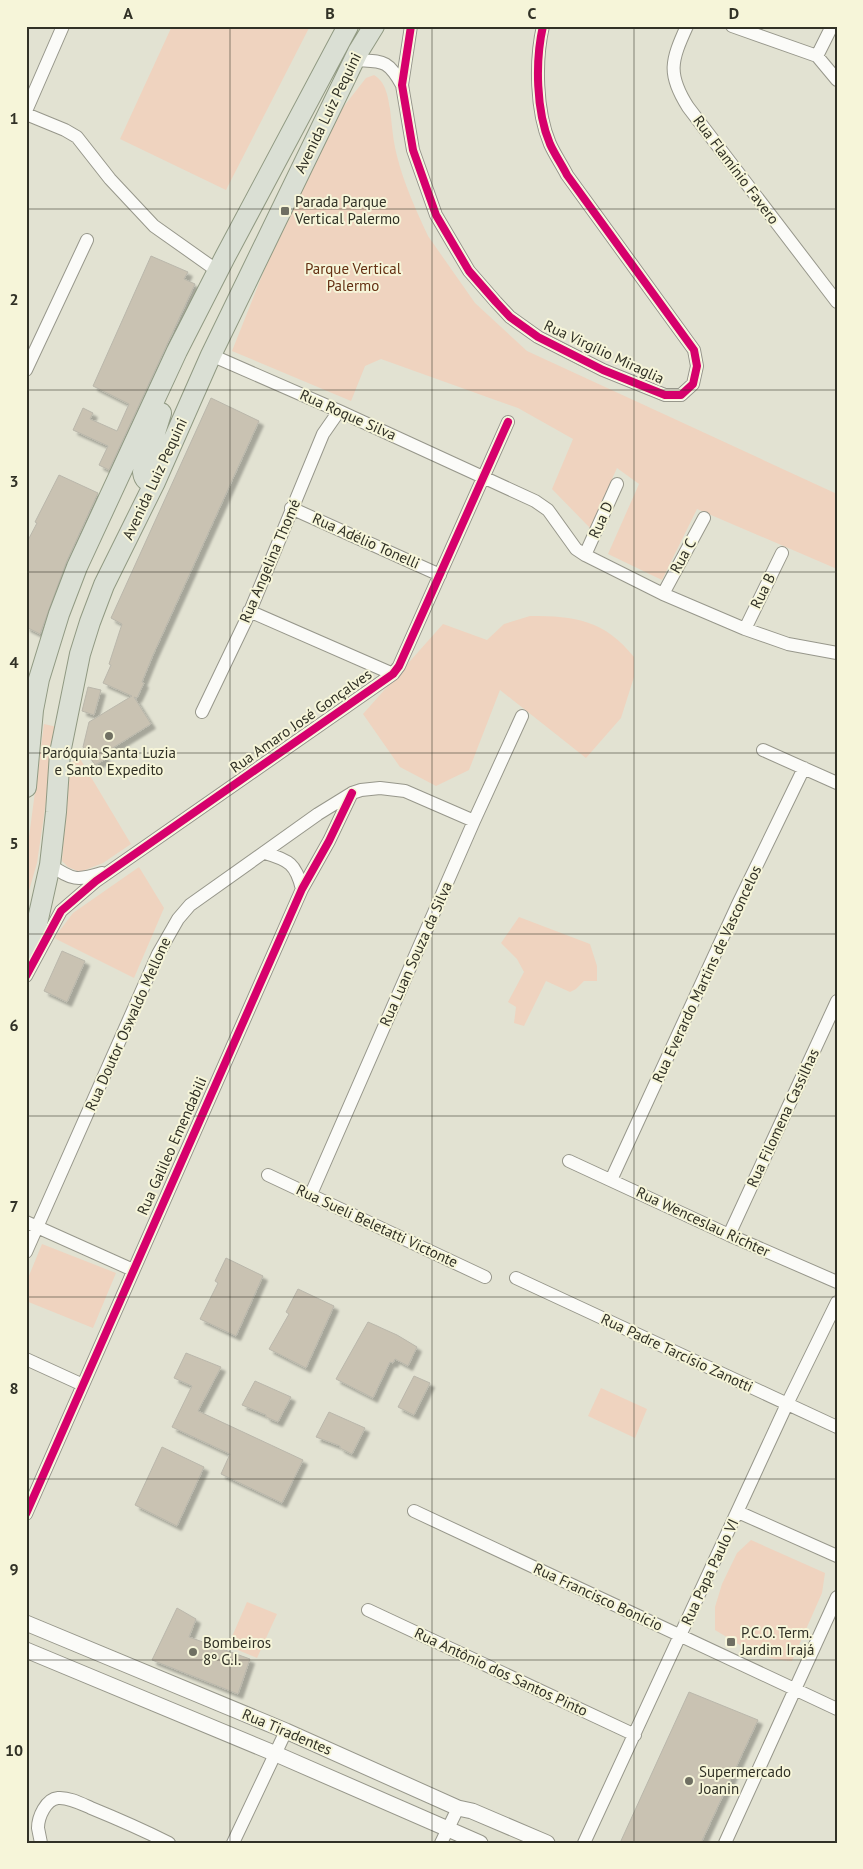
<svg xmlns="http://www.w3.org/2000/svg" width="863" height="1869" font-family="'PT Sans',sans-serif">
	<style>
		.green { fill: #efd3bf }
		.building { fill: #c9c2b2; stroke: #bab7ab; filter: url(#shadow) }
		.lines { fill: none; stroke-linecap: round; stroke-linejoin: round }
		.minor-casing { stroke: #97978b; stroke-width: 14 }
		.tertiary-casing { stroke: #97978b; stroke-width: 17 }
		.primary-casing { stroke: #909982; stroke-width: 22 }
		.minor { stroke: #fbfbf8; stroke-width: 12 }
		.tertiary { stroke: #fbfbf8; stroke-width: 15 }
		.primary { stroke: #dadfd4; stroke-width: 20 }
		.cycleway-casing { stroke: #f6f5d9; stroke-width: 11 }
		.cycleway { stroke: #d6006c; stroke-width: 8 }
		.grid { fill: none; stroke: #313126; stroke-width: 1; stroke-opacity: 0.55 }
		.poi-dot { fill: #6f6f62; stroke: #f6f5d9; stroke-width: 2 }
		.labels { text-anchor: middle; stroke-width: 4; stroke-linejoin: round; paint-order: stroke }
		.street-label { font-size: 15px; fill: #313126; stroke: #f6f5d9 }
		.poi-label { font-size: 15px; fill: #313126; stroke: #f6f5d9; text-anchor: start }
		.park-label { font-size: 15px; fill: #643013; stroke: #f6f5d9 }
		.neatline { fill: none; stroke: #313126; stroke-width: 2 }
		.grid-label { font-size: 16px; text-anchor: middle; font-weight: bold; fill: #313126 }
	</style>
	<defs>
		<filter id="shadow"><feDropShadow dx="4.5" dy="4.5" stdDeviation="1" flood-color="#0004"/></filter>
	</defs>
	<rect width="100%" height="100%" fill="#e2e2d2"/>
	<!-- green -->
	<path class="green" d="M172,26h138l-84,164 -106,-51z
		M374,75c12,7 14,22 16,34 2,16 3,32 7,47 7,28 19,54 31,80l47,67 52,48 310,143v75l-140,-60 -35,71 -54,-26 31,-70 -22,-16 -27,60 -38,-39 21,-50 -55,-31 -137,-49 -16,7 -14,35 -119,-50 68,-171 30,-56 36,-46z
		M530,616c46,0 74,4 104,41v20l-13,41 -35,40 -86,-68 -31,80 -33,16 -36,-19 -37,-53 80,-90 44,16 17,-16z
		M44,724l13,3 -20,136 -11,38 3,-64z
		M79,757l52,87 -28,19 -23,9 -12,-5 -6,-6 7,-96z
		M139,867l25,41 -30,70 -80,-40 19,-25z
		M519,917l71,27 7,22v15h-13l-8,8 -6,3 -24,-11 -22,45 -10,-3 2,-16 -8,-5 16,-30 -7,-13 -16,-16z
		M42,1244l74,29 -23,55 -67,-27v-18z
		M601,1388l46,21 -12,29 -47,-22z
		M751,1540l74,33 -3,20 -30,68c-33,-1 -50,-15 -77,-31v-23l7,-23 15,-31z
		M247,1602l30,12 -20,44 -29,-12z"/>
	<!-- building -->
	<path class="building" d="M151,256l37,16 -4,7 11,5 -86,186 -10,-5 9,-19 -35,-16 10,-22 10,5 -3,6 27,12 12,-27 -36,-18z
		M211,398l48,23 -106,234 -11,27 2,1 -7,15 -3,-1 17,27 -48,30 3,5 -11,6 -12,-18 6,-25 43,-26 -29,-13 8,-18 -2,-1 13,-40 -11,-6z
		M59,475l39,18 -32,70 -26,71 -14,-7v-83l11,-21 -2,-1z
		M88,687l13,3 -7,25 -12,-4z
		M62,951l23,10 -18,41 -23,-11z
		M226,1258l37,18 -27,60 -36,-17 18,-36 -3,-2z
		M298,1289l36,17 -28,62 -37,-19 20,-35 -3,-2z
		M368,1322l29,13 20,12 -9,19 -13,-7 -2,4 -3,-1 -17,36 -37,-19z
		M186,1353l35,14 -23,44 105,49 -21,43 -61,-29 9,-20 -58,-27 20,-41 -18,-8z
		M414,1376l16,7 -16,32 -16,-8z
		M255,1381l36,16 -13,25 -12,-5v-2l-24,-10z
		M329,1412l36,16 -13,26 -12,-6v-2l-24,-9z
		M162,1447l42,20 -27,59 -42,-21z
		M177,1608l19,11 -7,18 61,22 -12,35 -86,-34z
		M689,1692l69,28 -57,123h-81z"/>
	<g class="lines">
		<defs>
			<path id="minor" d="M411,26l-9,59 11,65 23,65 33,56 27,31 14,15 28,20 65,33 62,25h16l12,-11 4,-18 -3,-16 -127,-175c-5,-10 -12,-20 -17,-31 -14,-33 -15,-83 -7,-118
				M687,26c-16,35 -20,48 1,81l149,195
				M732,26l85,30 20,24
				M817,56l15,-30
				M354,60c28,2 33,-2 48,25
				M26,111l37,-85
				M26,114l39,16 12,7 33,42 44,47 65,46
				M211,355l128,56 196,90 13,9 28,39 9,6 78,39 82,35 43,15 49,9
				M26,370l61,-130
				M291,508l149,67
				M585,555l32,-71
				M663,594l41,-76
				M249,611l144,63
				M745,629l37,-76
				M202,712l46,-96 75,-182 16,-23
				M763,750l74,33
				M265,853c24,7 31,11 37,36
				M50,865c23,15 26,16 52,8
				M26,976l35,-65 35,-30 297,-207 6,-8 109,-244
				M569,1161l160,74 108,47
				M268,1175l217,102
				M611,1180l127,-276 66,-136
				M311,1194l163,-373 48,-105
				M26,1222l107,48
				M729,1235l108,-234
				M26,1252l132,-298 20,-35 12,-14 128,-91 34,-21 9,-3 19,-2 25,3 69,30
				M516,1278l321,149
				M26,1359l57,26
				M414,1511l423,198
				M738,1512l99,44
				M26,1514l276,-625 27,-48 23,-48
				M368,1610l267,125
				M41,1843c-1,-5 -2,-10 -3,-15 0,-11 8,-29 20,-30 11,-1 24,6 33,10 27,11 52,22 78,35
				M233,1843l53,-112
				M441,1843l17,-35
				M584,1843l203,-439 50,-102
				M725,1843l112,-246"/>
			<path id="tertiary" d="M26,1623l260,108 172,77 14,3 75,32
				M26,1650l250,104 204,89"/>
			<path id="primary" d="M155,482c-8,0 -11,-2 -12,-10l18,-59
				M26,787l7,-77 6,-31 20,-65 18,-47 100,-216 48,-94 123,-231
				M26,960l6,-14 18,-81 6,-53 4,-59 20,-99 10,-32 14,-37 51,-103 56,-127 147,-303 16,-26"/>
		</defs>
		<!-- minor casing -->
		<use href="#minor" class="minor-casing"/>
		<!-- tertiary casing -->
		<use href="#tertiary" class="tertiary-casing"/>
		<!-- primary casing -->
		<use href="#primary" class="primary-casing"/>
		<!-- minor -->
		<use href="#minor" class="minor"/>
		<!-- tertiary -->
		<use href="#tertiary" class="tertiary"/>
		<!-- primary -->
		<use href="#primary" class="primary"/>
		<defs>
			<path id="cycleway" d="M411,26l-9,59 11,65 23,65 33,56 27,31 14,15 28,20 65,33 62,25h16l12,-11 4,-18 -3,-16 -127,-175c-5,-10 -12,-20 -17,-31 -14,-33 -15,-83 -7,-118
				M26,976l35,-65 35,-30 297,-207 6,-8 109,-244
				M26,1514l276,-625 27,-48 23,-48"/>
		</defs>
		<!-- cycleway casing -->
		<use href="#cycleway" class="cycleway-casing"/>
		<!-- cycleway -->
		<use href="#cycleway" class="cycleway"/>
	</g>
	<!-- grid -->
	<path class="grid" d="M230,26v1817M432,26v1817M634,26v1817M26,209h811M26,390h811M26,572h811M26,753h811M26,934h811M26,1116h811M26,1297h811M26,1479h811M26,1660h811"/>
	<!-- markers -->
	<g class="poi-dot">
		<rect x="280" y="206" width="10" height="10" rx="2.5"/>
		<circle cx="109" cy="736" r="5"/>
		<rect x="726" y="1637" width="10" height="10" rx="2.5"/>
		<circle cx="193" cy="1652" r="5"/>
		<circle cx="689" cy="1781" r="5"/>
	</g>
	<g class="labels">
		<!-- street labels -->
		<g class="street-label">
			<text transform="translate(328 113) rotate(-64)" y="5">Avenida Luiz Pequini</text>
			<text transform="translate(736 170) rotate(53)" y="5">Rua Flamínio Favero</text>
			<text transform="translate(604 352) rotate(25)" y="5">Rua Virgílio Miraglia</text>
			<text transform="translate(348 415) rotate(24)" y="5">Rua Roque Silva</text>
			<text transform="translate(155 479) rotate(-65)" y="5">Avenida Luiz Pequini</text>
			<text transform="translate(601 520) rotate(-66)" y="5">Rua D</text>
			<text transform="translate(366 541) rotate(24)" y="5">Rua Adélio Tonelli</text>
			<text transform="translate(683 556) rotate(-61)" y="5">Rua C</text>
			<text transform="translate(270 561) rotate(-67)" y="5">Rua Angelina Thomé</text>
			<text transform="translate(763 591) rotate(-64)" y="5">Rua B</text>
			<text transform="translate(301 721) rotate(-35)" y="5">Rua Amaro José Gonçalves</text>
			<text transform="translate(416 954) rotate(-66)" y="5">Rua Luan Souza da Silva</text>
			<text transform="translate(707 974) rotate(-65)" y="5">Rua Everardo Martins de Vasconcelos</text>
			<text transform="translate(128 1024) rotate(-66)" y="5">Rua Doutor Oswaldo Mellone</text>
			<text transform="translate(783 1118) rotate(-65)" y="5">Rua Filomena Cassilhas</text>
			<text transform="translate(172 1146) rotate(-66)" y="5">Rua Galileo Emendabili</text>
			<text transform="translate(703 1222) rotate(25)" y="5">Rua Wenceslau Richter</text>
			<text transform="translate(377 1226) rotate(25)" y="5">Rua Sueli Beletatti Victonte</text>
			<text transform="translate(677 1353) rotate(25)" y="5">Rua Padre Tarcísio Zanotti</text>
			<text transform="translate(710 1572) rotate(-65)" y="5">Rua Papa Paulo VI</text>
			<text transform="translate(598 1597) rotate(25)" y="5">Rua Francisco Bonício</text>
			<text transform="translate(501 1672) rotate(25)" y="5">Rua Antônio dos Santos Pinto</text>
			<text transform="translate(287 1732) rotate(23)" y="5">Rua Tiradentes</text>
		</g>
		<!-- poi labels -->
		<g class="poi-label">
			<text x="295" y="207">Parada Parque<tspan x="295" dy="17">Vertical Palermo</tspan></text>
			<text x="109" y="758" text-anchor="middle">Paróquia Santa Luzia<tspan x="109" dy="17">e Santo Expedito</tspan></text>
			<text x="741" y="1638">P.C.O. Term.<tspan x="741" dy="17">Jardim Irajá</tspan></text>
			<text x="203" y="1648">Bombeiros<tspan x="203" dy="17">8º G.I.</tspan></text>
			<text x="699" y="1777">Supermercado<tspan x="699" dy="17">Joanin</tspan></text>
		</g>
		<!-- park labels -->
		<g class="park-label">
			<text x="353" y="274">Parque Vertical<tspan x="353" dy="17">Palermo</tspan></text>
		</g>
	</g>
	<!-- border -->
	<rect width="863" height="1869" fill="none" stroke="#f6f5d9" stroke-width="55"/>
	<rect x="28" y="28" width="808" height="1814" class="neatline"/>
	<g class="grid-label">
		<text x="128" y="19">A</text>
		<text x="330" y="19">B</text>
		<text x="532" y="19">C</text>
		<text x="734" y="19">D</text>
		<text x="14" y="124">1</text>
		<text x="14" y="305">2</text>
		<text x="14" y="487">3</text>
		<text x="14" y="668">4</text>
		<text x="14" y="849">5</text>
		<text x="14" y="1031">6</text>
		<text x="14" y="1212">7</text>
		<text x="14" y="1394">8</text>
		<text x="14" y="1575">9</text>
		<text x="14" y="1756">10</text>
	</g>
</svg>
